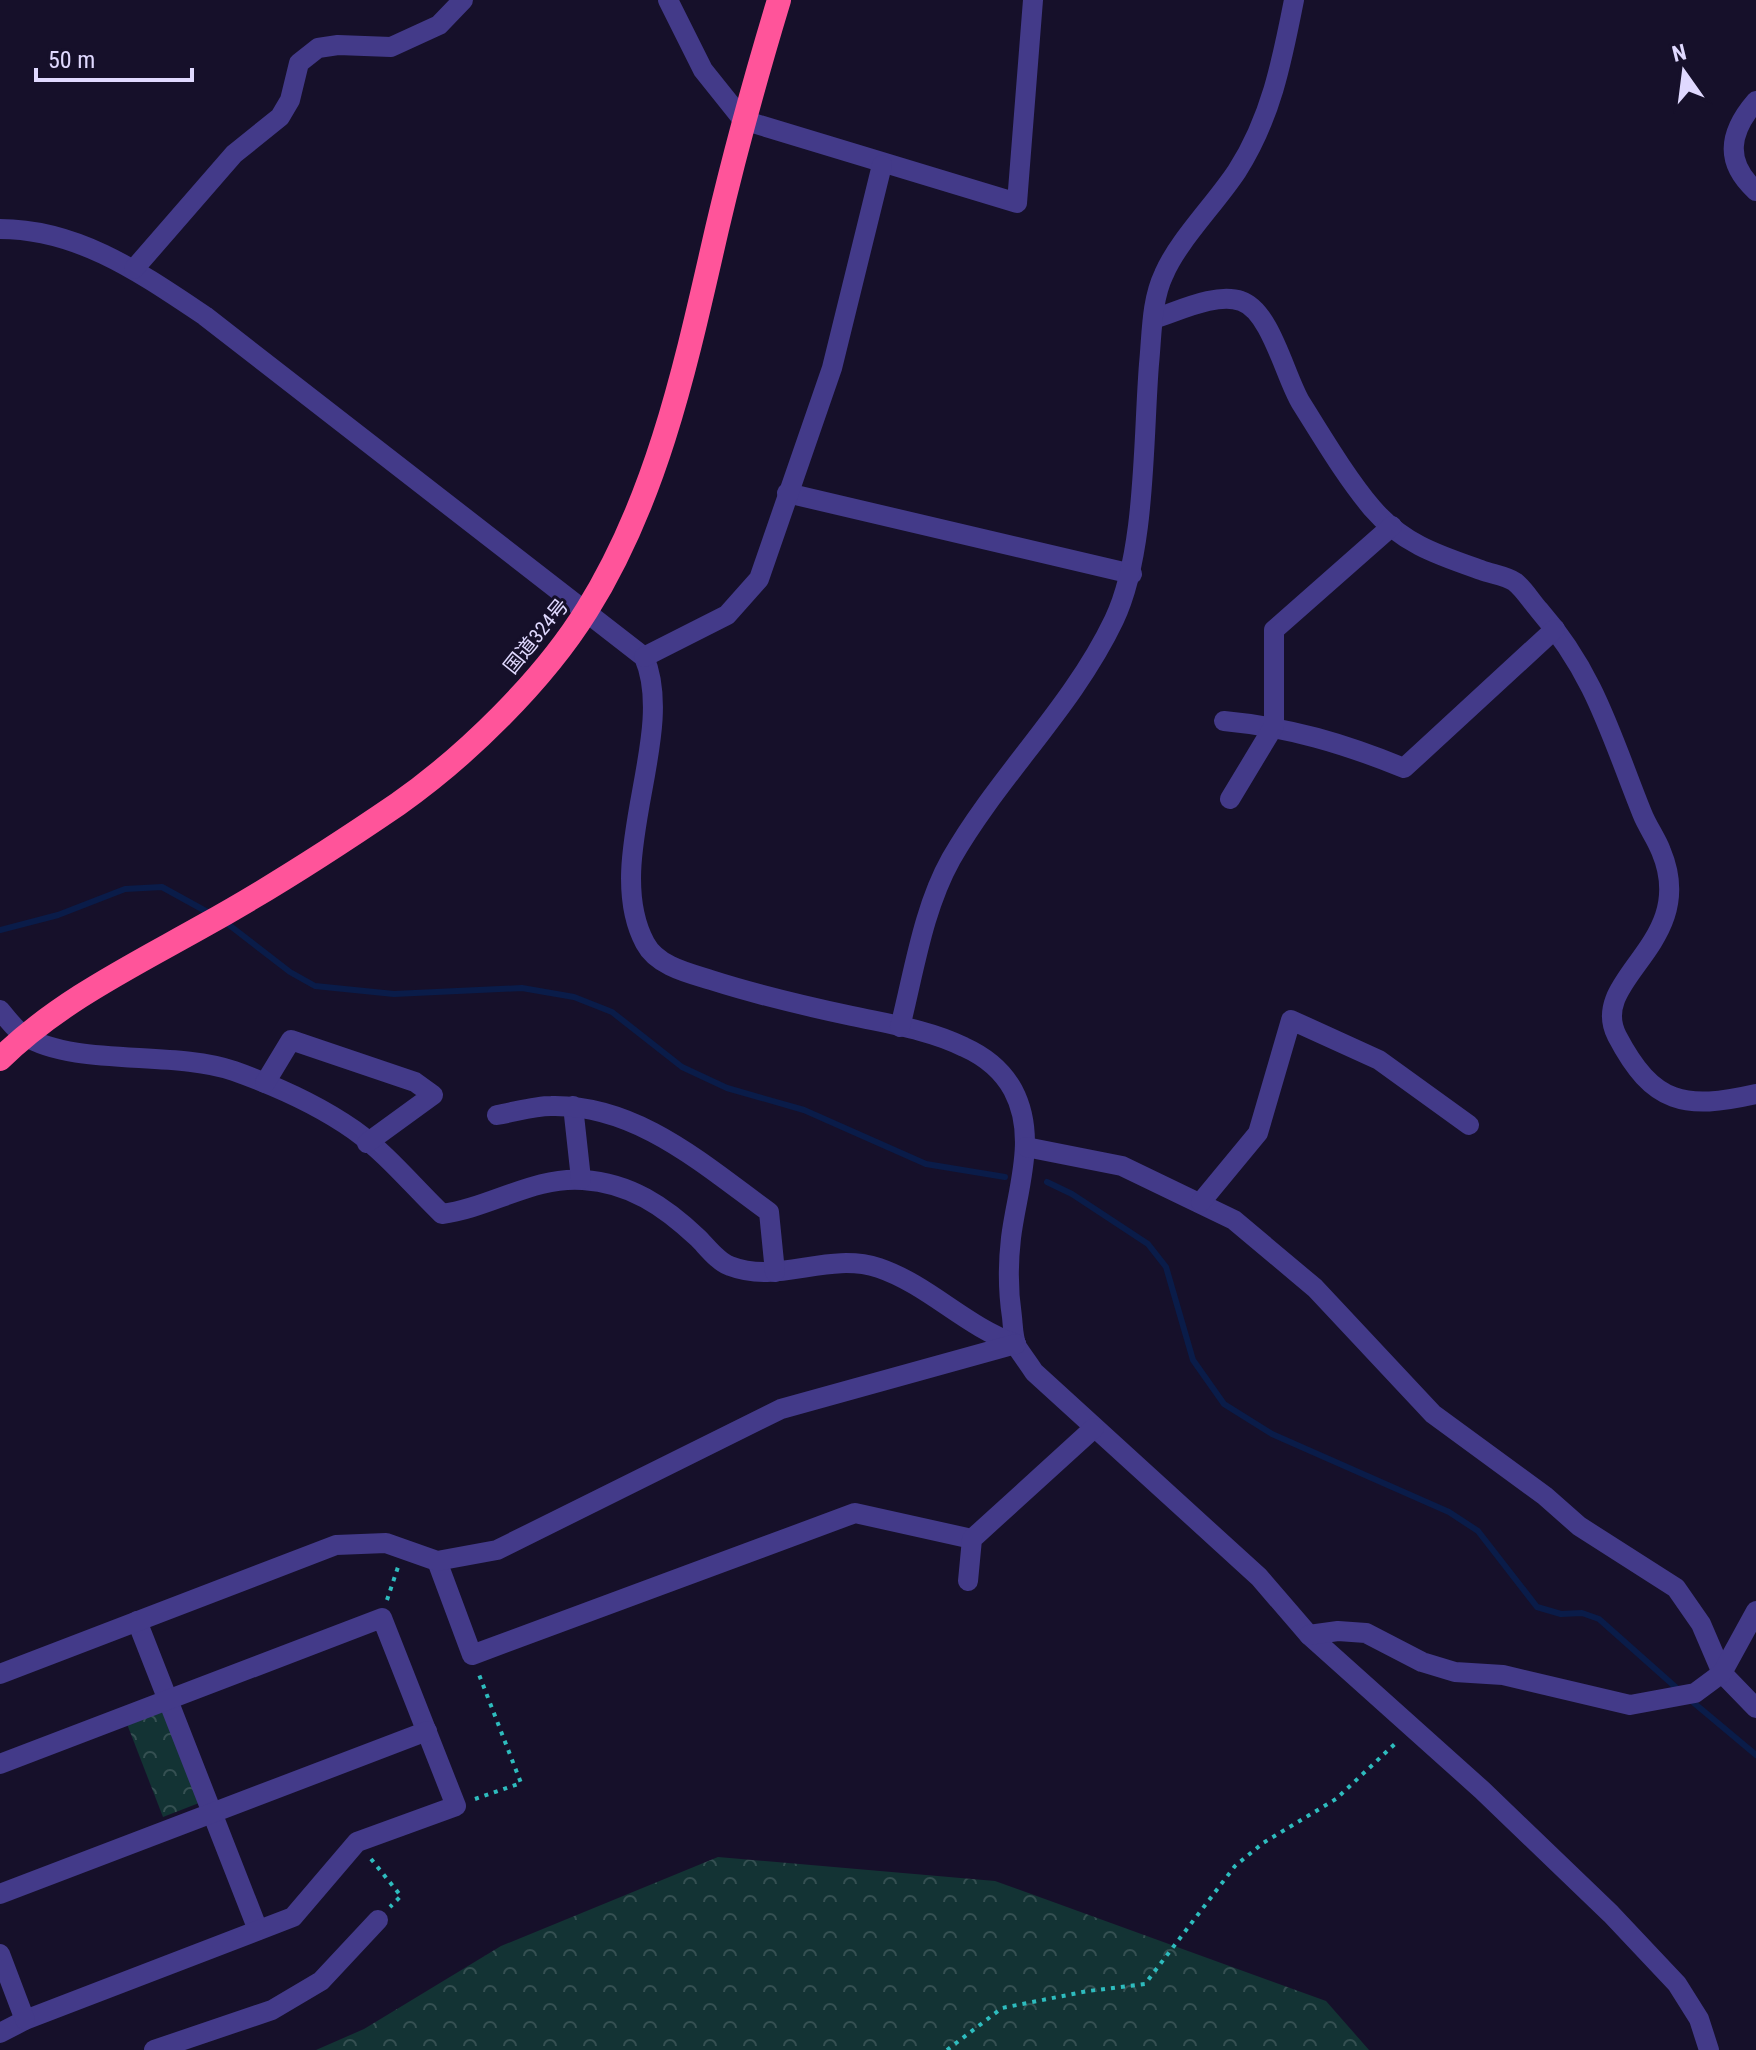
<svg xmlns="http://www.w3.org/2000/svg" width="1756" height="2050" viewBox="0 0 1756 2050" font-family="'Roboto Condensed','Noto Sans JP',sans-serif">
<style>
.forest{fill:url(#forest-crowns)}
.lines{fill:none;stroke-linecap:round;stroke-linejoin:round}
.stream{stroke:#0a1c49;stroke-width:6}
.path{stroke:#2ebcbe;stroke-width:4;stroke-dasharray:4 6;stroke-linecap:butt}
.minor{stroke:#433a89;stroke-width:20}
.highway{stroke:#ff549a;stroke-width:24}
.labels{text-anchor:middle;dominant-baseline:central;stroke-width:6;stroke-linejoin:round;paint-order:stroke}
.street-label{font-size:20px;fill:#e0d9ff;stroke:#16102a}
</style>
<defs>
<pattern id="forest-crowns" width="20" height="18" patternUnits="userSpaceOnUse" patternTransform="scale(2)"><rect width="20" height="18" fill="#133334"/><path d="M2 6a3 3 0 1 1 6 0M12 15a3 3 0 1 1 6 0" fill="none" stroke="#355052"/></pattern>
</defs>
<rect width="100%" height="100%" fill="#16102a"/>
<g class="forest">
<polygon points="162,1710 199,1803 163,1817 127,1724"/>
<polygon points="718,1857 995,1881 1326,2001 1369,2050 316,2050 364,2029 501,1946"/>
</g>
<g class="lines">
<g class="stream">
<polyline points="224,921 290,972 315,986 394,994 522,988 574,997 612,1012 682,1067 727,1088 804,1110 926,1164 1005,1177"/>
<polyline points="0,930 58,915 125,889 162,887 211,914"/>
<polyline points="1047,1182 1072,1194 1148,1244 1166,1267 1193,1360 1224,1404 1272,1434 1449,1512 1478,1531 1537,1607 1561,1614 1582,1613 1599,1619 1680,1691"/>
<polyline points="1688,1698 1756,1755"/>
</g>
<g class="path">
<polyline points="387,1600 398,1567"/>
<polyline points="475,1799 521,1783 478,1672"/>
<polyline points="371,1859 401,1896 390,1907"/>
<polyline points="947,2050 1002,2008 1088,1991 1145,1984 1235,1866 1263,1843 1336,1799 1398,1741"/>
</g>
<g class="minor">
<polyline points="668,0 703,70 743,120 1017,203 1033,0"/>
<path d="M1756,101c-26,30 -33,60 0,90"/>
<path d="M0,229c79,0 142,45 205,87l439,341c34,78 -43,204 1,286 12,23 43,30 66,37 47,15 94,26 141,36 37,8 78,14 112,31 20,9 38,23 49,43 25,47 4,99 -2,148 -3,26 -3,53 1,79 1,9 1,21 5,30 5,8 12,17 17,25l225,205 50,58 173,155 129,124 66,70 22,35 10,31"/>
<polyline points="134,269 234,154 280,117 290,100 299,63 318,48 338,45 391,47 439,25 463,0"/>
<path d="M1153,319c24,-7 63,-27 88,-18 30,10 44,76 60,102 22,35 45,74 71,105 31,36 66,47 109,62 10,4 25,6 34,12 9,7 16,19 24,28 56,64 72,126 103,203 5,13 14,25 19,38 39,93 -74,127 -44,185 36,69 68,74 139,58"/>
<polyline points="787,493 1132,574"/>
<polyline points="644,657 727,615 759,579 832,368 882,165"/>
<path d="M1224,721c65,6 121,23 180,47l151,-139"/>
<polyline points="1230,799 1274,726 1274,630 1392,526"/>
<path d="M0,1010c7,8 16,21 25,26 50,31 149,14 209,35 42,15 83,33 120,59 32,23 60,57 88,84 47,-6 93,-38 141,-34 47,3 81,26 115,58 9,9 20,24 32,28 49,19 97,-15 149,2 50,17 87,59 137,76"/>
<path d="M900,1027c14,-55 23,-118 51,-168 48,-84 121,-151 163,-239 32,-67 29,-181 35,-256 3,-29 2,-63 15,-90 14,-33 52,-71 73,-103 34,-53 45,-110 57,-171"/>
<polyline points="265,1083 291,1040 415,1082 433,1095 367,1143"/>
<polyline points="573,1106 581,1179"/>
<path d="M497,1115c18,-3 37,-9 54,-9 86,-2 153,59 218,106l6,60"/>
<polyline points="1026,1147 1122,1166 1234,1220 1315,1288 1433,1414 1545,1496 1579,1526 1676,1588 1701,1624 1722,1673 1756,1708"/>
<polyline points="1201,1202 1258,1133 1291,1020 1379,1060 1469,1125"/>
<polyline points="437,1561 472,1655 855,1513 972,1539"/>
<polyline points="968,1581 972,1539 1094,1428"/>
<polyline points="137,1621 258,1930"/>
<polyline points="1309,1635 1338,1631 1366,1633 1422,1662 1455,1672 1503,1675 1630,1705 1695,1693 1722,1673 1756,1611"/>
<polyline points="0,1674 336,1545 386,1543 437,1561 497,1550 781,1409 1016,1344"/>
<polyline points="0,1764 382,1618 456,1806 357,1842 293,1917 25,2020 0,2033"/>
<polyline points="0,1894 427,1731"/>
<polyline points="0,1954 25,2020"/>
<polyline points="154,2050 272,2010 321,1981 378,1920"/>
</g>
<path class="highway" d="M0,1059c58,-57 132,-93 203,-133 67,-37 132,-79 195,-122 68,-48 145,-123 189,-194 72,-115 100,-251 130,-381 18,-77 39,-153 62,-229"/>
</g>
<g class="labels">
<g class="street-label">
<text transform="translate(536 636) rotate(-51)">国道324号</text>
</g>
</g>
<g transform="translate(1684 72) rotate(346)" stroke="#16102a" stroke-width="6" paint-order="stroke">
<path d="M0-6L14 30L0 20L-14 30Z" fill="#e0d9ff"/>
<text y="-12" font-size="22" font-weight="bold" text-anchor="middle" fill="#e0d9ff">N</text>
</g>
<path d="M36 68v12h156v-12" fill="none" stroke="#e0d9ff" stroke-width="4"/>
<text x="48" y="68" font-size="24" fill="#e0d9ff" stroke="#16102a" stroke-width="6" paint-order="stroke">50 m</text>
</svg>
